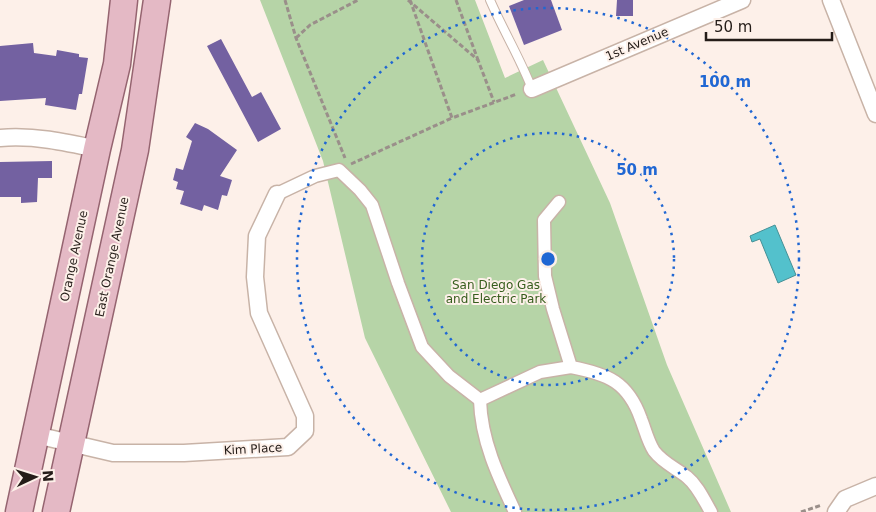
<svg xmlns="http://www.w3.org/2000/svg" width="876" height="512" viewBox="0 0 876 512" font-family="'DejaVu Sans',sans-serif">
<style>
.green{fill:#b6d4a7}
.water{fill:#53c1cc;stroke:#459096}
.building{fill:#7361a1}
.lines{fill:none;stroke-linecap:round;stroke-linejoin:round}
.service-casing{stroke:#c8b3a7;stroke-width:10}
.pedestrian-casing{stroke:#c8b3a7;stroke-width:15}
.minor-casing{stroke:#c8b3a7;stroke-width:19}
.primary-casing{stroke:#956470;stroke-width:29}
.path{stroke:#9a8f8a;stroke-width:3;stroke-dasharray:5 2.5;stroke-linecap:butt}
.service{stroke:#fff;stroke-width:8}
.pedestrian{stroke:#fff;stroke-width:12}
.minor{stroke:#fff;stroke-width:16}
.primary{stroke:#e4b9c5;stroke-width:26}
.ring{fill:none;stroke:#2067d3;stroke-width:2.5;stroke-dasharray:2.5 5}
.labels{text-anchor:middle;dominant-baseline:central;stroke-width:4;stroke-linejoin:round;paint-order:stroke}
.street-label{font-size:12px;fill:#241c18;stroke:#fdf0e9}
.park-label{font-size:12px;fill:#365d1c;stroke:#fdf0e9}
.centre{fill:#2067d3;stroke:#fdf0e9;stroke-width:2.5}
.ring-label{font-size:15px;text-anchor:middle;font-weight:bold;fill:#2067d3;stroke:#fdf0e9;stroke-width:4;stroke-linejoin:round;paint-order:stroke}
</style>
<rect width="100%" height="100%" fill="#fdf0e9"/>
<polygon class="green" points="260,0 475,0 505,78 543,60 610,203 667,365 731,512 451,512 365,338 323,161"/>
<polygon class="water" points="775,225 796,275 778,283 760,239 752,242 750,236"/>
<g class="building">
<polygon points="524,0 551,0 562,30 524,45 509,6"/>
<polygon points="617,0 633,0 633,16 616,16"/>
<polygon points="221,39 252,97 261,92 281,129 258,142 207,46"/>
<polygon points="33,43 34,53 56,56 57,50 79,54 79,57 88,58 82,94 79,94 76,110 45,105 46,98 0,101 0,46"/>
<polygon points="195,123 208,129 237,150 220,176 232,180 227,196 222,195 218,210 204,205 202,211 180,204 184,191 176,189 178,182 173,180 176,168 183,170 192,141 186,137"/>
<polygon points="52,161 52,178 38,178 37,202 21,203 21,197 0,197 0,162"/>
</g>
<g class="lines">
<defs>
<path id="service" d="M490,0c13,30 30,58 42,89"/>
<g id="pedestrian">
<polyline points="277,194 315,176 339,170 360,190 372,205 398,283 422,347 449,376 480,400"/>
<path d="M559,202l-15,18 1,56 8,33 18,58c37,7 57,15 70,52 4,10 7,23 13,32 9,12 22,17 33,26 11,9 17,23 24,35"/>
<path d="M515,512c-17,-36 -34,-72 -35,-112l60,-28 31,-5"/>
</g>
<g id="minor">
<polyline points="831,0 876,114"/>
<polyline points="532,89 742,0"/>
<path d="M0,138c33,-3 65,4 97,11"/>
<polyline points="36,435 113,453 184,453 288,447 305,431 305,416 259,313 255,277 257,236 277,194"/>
<polyline points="836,512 845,499 876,486"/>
</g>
<g id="primary">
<polyline points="19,512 97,149 117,64 124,0"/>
<polyline points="56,512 135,150 157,0"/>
</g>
</defs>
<use href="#service" class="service-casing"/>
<use href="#pedestrian" class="pedestrian-casing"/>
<use href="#minor" class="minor-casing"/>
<use href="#primary" class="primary-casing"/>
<g class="path">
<polyline points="285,0 296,38 345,158"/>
<polyline points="408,0 478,60 494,102"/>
<polyline points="410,0 452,118 517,94"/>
<polyline points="456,0 478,60"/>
<polyline points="296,38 310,25 358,0"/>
<polyline points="351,164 452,118"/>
<polyline points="801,512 822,505"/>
</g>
<use href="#service" class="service"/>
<use href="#pedestrian" class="pedestrian"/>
<use href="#minor" class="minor"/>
<use href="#primary" class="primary"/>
</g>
<g class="ring">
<circle cx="548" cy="259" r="126"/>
<circle cx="548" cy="259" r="251"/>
</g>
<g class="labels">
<g class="street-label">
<text transform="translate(637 44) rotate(-23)">1st Avenue</text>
<text transform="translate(74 256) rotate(-78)">Orange Avenue</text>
<text transform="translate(112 257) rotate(-78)">East Orange Avenue</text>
<text transform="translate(253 449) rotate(-3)">Kim Place</text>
</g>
<g class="park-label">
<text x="496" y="285">San Diego Gas<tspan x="496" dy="14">and Electric Park</tspan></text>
</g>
</g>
<circle cx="548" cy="259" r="8" class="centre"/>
<g class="ring-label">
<text x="725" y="87">100 m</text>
<text x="637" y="175">50 m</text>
</g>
<g transform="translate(35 477) rotate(86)" stroke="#fdf0e9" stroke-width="4" paint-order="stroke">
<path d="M0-4L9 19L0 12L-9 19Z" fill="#241c18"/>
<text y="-8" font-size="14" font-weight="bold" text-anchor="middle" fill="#241c18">N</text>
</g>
<path d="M706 32v8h126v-8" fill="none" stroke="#241c18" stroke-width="2.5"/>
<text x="714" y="32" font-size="15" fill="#241c18" stroke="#fdf0e9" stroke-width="4" paint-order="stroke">50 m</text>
</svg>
